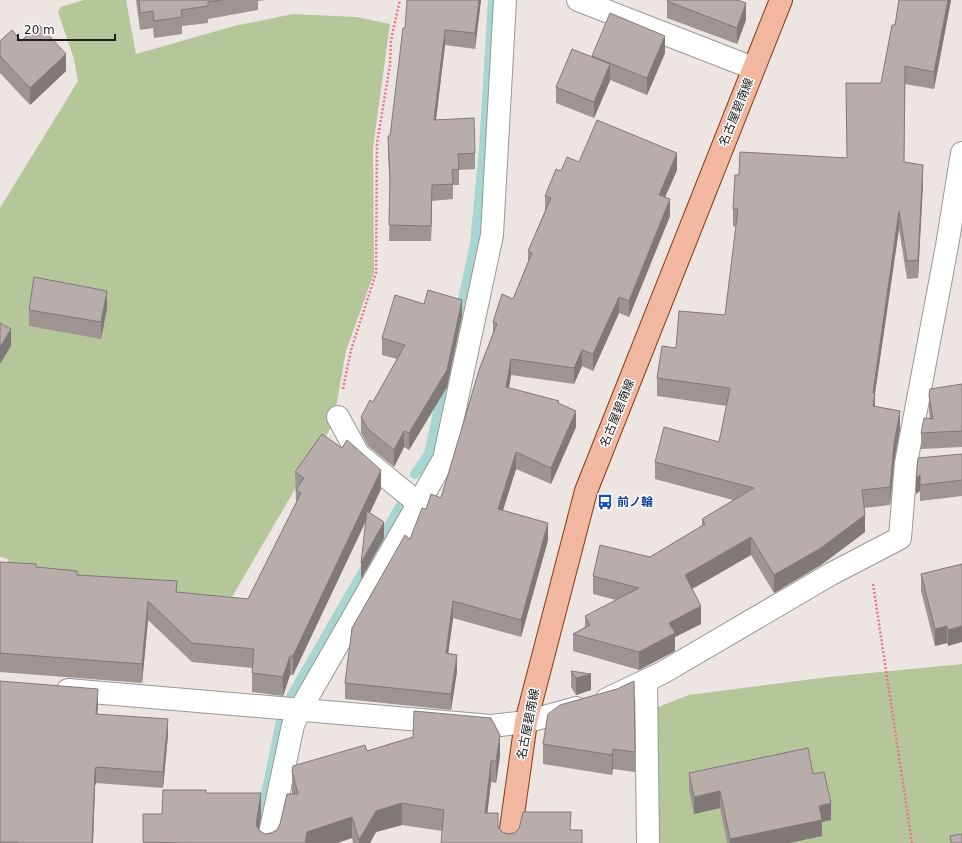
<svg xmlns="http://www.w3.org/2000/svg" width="962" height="843" viewBox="0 0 962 843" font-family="'DejaVu Sans','Noto Sans JP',sans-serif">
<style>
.forest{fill:#b5c79a}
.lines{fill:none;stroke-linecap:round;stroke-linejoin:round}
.stream{stroke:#a6d5d2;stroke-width:10}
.minor-casing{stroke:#989898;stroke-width:24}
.major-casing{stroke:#843a0f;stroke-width:24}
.path{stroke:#eb748b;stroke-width:2.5;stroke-dasharray:2 2;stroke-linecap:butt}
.minor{stroke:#fff;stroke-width:22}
.major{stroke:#f1b7a1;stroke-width:22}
.wall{fill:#9e9593}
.shaded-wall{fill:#817978}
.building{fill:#b8adab;stroke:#817978}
.labels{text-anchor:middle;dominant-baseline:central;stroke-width:3;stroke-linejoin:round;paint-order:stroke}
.street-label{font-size:12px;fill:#1b1b1b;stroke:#fff}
.transit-label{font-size:12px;font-weight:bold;fill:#164399;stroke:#fff;text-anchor:start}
</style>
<rect width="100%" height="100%" fill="#ece5e2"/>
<g class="forest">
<polygon points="84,0 126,0 136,54 234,26 293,14 356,17 390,24 373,148 374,273 346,351 333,424 232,597 7,578 8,559 0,557 0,208 78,81 74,59 58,12 61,7"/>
<polygon points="962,664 962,843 653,843 653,709 689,695 829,677"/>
</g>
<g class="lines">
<g class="stream">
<polyline points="459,318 475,244 484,149 493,0"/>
<polyline points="415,474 429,454 444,384"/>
<polyline points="378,546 401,505"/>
<polyline points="291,697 367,565"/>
<polyline points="256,843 281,721"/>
</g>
<defs>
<g id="minor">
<polyline points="578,0 753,68"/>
<polyline points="338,417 358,454 418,503"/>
<polyline points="646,681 648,843"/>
<polyline points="68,690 491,726 526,722 576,708"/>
<polyline points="607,699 662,673 831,574 900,538 906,463 947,246 962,153"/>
<polyline points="268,843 293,725 300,710 444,459 492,235 505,0"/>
</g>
<polyline id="major" points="509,843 526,722 586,491 781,0"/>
</defs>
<use href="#minor" class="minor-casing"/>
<use href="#major" class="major-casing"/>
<g class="path">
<polyline points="343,389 351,350 376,273 377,143 390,65 391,40 400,0"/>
<polyline points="873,584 912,843"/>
</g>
<use href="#minor" class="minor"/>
<use href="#major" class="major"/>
</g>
<g class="wall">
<polygon points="136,0 266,0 258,1 258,10 208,19 208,23 182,26 182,34 154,38 153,28 140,30"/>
<polygon points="481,0 475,49 445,45 436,120 475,153 475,169 459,170 459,185 453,185 453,199 432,201 431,241 389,241 390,190 388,152 388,136 390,136 405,28"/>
<polygon points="899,0 951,0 934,89 905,84 904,162 923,183 918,278 907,279 899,229 875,393 875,406 900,429 894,462 890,505 864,508 865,532 821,565 774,593 751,555 692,589 701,624 675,637 675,651 639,670 573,651 573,634 585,627 585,616 616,600 593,594 593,576 650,557 702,526 702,519 733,500 655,479 655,462 719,442 727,406 657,396 657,378 676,348 725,315 736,227 733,226 733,209 739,175 847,158 881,83 895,25"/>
<polygon points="667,1 746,20 737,44 667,18"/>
<polygon points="0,41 21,41 66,71 30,105 0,73"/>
<polygon points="665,53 647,95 610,80 594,118 556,103 556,87 592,57 592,56"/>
<polygon points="579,162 677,170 665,197 670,216 629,317 619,313 593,371 582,366 574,384 511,375 509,388 559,404 576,427 551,484 516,469 503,510 548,540 521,637 453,618 448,653 457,671 451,710 345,699 345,683 410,539 426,509 441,498 493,332 493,322 513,299 528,262 528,251 545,211 545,196 561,171"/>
<polygon points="107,308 101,339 29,326 29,310"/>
<polygon points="462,316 447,387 409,450 404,447 394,467 368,446 361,433 361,417 373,402 397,359 382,355 382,338"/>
<polygon points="962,384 962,447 921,449 921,433 930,419 929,411 929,395"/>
<polygon points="962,454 962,496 920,501 920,491 916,494 916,478"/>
<polygon points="295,472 381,489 370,513 384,538 361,579 366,521 293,675 290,675 283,696 252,692 252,668 192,662 148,620 142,683 0,672 0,562 36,567 177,592 248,599 296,503"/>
<polygon points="962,564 948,646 947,643 935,646 921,591 921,574"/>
<polygon points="571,671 591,690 576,695 571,687"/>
<polygon points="0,681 98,705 97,714 168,735 163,788 96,783 95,786 93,843 0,843"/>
<polygon points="548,714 635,752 635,772 613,769 612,775 543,764 543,744"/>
<polygon points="367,751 500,756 496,783 491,782 487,813 502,832 508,834 571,830 582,843 442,831 402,825 376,832 370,843 353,843 352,838 337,843 143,843 162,814 206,793 261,815 259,829 260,831 265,834 271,833 277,830 280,824 292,794 292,771"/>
<polygon points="689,773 813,774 831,820 822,822 822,836 789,843 727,843 720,808 694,814 689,790"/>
</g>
<g class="shaded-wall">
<polygon points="479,0 481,0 475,49 475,33"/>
<polygon points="948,0 951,0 934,89 934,72"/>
<polygon points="746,3 746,20 737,44 737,28"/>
<polygon points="445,30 445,45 434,135 434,120"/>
<polygon points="665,36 665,53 647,95 647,78"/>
<polygon points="66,54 66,71 30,105 30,88"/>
<polygon points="610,64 610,81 594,118 594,102"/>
<polygon points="677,153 677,170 659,211 659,195"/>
<polygon points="923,165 923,183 918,278 918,260"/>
<polygon points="432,185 432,201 431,241 431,226"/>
<polygon points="670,199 670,216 629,317 629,301"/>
<polygon points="899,211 899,229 875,393 875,411 873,424 873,393"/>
<polygon points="107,291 107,308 101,339 101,322"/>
<polygon points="619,297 619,313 593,371 593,354"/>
<polygon points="462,300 462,316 447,387 409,450 409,433"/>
<polygon points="11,329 11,346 0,364 0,347"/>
<polygon points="582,350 582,366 574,384 574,368"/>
<polygon points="511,359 511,375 506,403 506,387"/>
<polygon points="576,411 576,427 551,484 551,468"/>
<polygon points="900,411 900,429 894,462 890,505 890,487 894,444"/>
<polygon points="404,431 404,447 394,467 394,450"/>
<polygon points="516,452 516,469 498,526 498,509"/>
<polygon points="381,470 381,489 293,675 293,656"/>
<polygon points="920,475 920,491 916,494 916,478"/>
<polygon points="865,515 865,532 821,565 774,593 774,575"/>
<polygon points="384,522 384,538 361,579 361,563"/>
<polygon points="548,523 548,540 521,637 521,620"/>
<polygon points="751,537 751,555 685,593 685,575"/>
<polygon points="148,601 148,620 142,683 142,664"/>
<polygon points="453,601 453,618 446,670 446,653"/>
<polygon points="701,606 701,624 675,637 675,651 639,670 639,652 669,623"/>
<polygon points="947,626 947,643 935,646 935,629"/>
<polygon points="962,626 962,642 948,646 948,630"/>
<polygon points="457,655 457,671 451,710 451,694"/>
<polygon points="290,656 290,675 283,696 283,677"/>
<polygon points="591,674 591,690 576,695 576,678"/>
<polygon points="98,689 98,705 96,730 96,714"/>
<polygon points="168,719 168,735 163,788 163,772"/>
<polygon points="500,735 500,756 496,783 496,761"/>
<polygon points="613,749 613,769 612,775 612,755"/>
<polygon points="491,761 491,782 485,834 485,813"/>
<polygon points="96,767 96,783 95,786 93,843 92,843 95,770"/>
<polygon points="720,791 720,808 694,814 694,797"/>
<polygon points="261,793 261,815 257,843 256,825"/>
<polygon points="402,803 402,825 376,832 370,843 359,843 359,840 376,811"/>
<polygon points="831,803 831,820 822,822 822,836 789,843 730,843 730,839 819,806"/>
<polygon points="352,817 352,838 337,843 305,843 307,832"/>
</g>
<g class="building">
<polygon points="139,0 222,0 208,2 208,6 181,10 182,17 154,21 153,11 140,13"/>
<polygon points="407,0 479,0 475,33 445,30 434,120 474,118 475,153 458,154 459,169 452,170 453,184 432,185 431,226 389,225 390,178 388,136 390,136 403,28 405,28"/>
<polygon points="667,0 738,0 746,3 737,28 667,1"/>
<polygon points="899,0 948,0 934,72 905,66 904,162 923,165 918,260 907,261 899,211 873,393 875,393 873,406 900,411 894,444 890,487 862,490 865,515 821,548 774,575 751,537 685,575 701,606 669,623 675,633 639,652 573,634 590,625 585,616 639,588 593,576 600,545 650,557 705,524 702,519 754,488 655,462 664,427 719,442 730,388 657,378 662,346 676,348 679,311 725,315 738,209 733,209 735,175 739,175 740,152 847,158 846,83 881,83 892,25 895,25"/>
<polygon points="610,13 665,36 647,78 592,56"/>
<polygon points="39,25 66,54 30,88 0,56 0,41 12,30 21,41"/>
<polygon points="572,49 610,64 594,102 556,87"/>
<polygon points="597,120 677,153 659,195 670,199 629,301 619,297 593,354 582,350 574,368 511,359 506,387 559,401 558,403 576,411 551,468 516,452 498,509 548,523 521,620 453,601 446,653 457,655 451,694 345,683 352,628 405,535 410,539 422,508 426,509 431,494 441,498 480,367 497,324 493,322 502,294 513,299 532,253 528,251 551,198 545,196 556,169 561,171 567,157 579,162"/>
<polygon points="34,277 107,291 101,322 29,310"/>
<polygon points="428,290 462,300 447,370 409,433 404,431 394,450 368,429 361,417 370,400 373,402 405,345 382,338 395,295 424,304"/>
<polygon points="0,323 11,329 0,347"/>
<polygon points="962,384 962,431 921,433 924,418 933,419 929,395 930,389"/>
<polygon points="322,434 342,448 347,440 381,470 293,656 290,656 283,677 252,673 254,649 192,643 148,601 142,664 0,653 0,562 36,564 36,567 77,571 77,575 177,581 176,592 248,599 301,493 296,490 304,478 295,472"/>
<polygon points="962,454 962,480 920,485 920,475 916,478 918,458"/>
<polygon points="367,511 384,522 361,563"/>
<polygon points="962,564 962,626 948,630 947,626 935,629 921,574"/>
<polygon points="571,671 591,674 576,678"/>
<polygon points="0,681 98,689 96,714 168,719 163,772 96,767 95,770 92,843 18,843 18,842 0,842"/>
<polygon points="634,681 635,752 613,749 612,755 543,744 548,714 560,705 617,689"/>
<polygon points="414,711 491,718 500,735 496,761 491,761 485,813 498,813 498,827 502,832 508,834 514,833 519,829 523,812 571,812 570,830 582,830 582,843 441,843 444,810 402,803 376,811 359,840 352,817 307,832 305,843 186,843 143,842 143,814 162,814 163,790 206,790 206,793 261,793 256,825 260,831 265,834 271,833 277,830 280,824 287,794 298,794 292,771 293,766 365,745 367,751 413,737"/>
<polygon points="808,748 813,774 824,772 831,803 819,806 822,820 730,839 720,791 694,797 689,773"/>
<polygon points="962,834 962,843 951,843 950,836"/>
</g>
<defs>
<symbol id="bus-bare" viewBox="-9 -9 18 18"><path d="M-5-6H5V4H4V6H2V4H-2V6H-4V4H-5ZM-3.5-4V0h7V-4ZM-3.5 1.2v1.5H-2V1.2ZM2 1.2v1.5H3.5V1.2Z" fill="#1a4fb4" stroke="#fff" stroke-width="2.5" paint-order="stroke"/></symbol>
</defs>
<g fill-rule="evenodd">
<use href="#bus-bare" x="594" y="491" width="22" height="22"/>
</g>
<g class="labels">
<g class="street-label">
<text transform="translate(736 112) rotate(-68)">名古屋碧南線</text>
<text transform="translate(617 413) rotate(-68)">名古屋碧南線</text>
<text transform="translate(528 724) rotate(-79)">名古屋碧南線</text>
</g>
<g class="transit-label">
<text x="617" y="502">前ノ輪</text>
</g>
</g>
<path d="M18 34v6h97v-6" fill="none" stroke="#1b1b1b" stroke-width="2"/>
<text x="24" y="34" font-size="12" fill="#1b1b1b" stroke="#ffffff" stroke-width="3" paint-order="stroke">20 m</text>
</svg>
